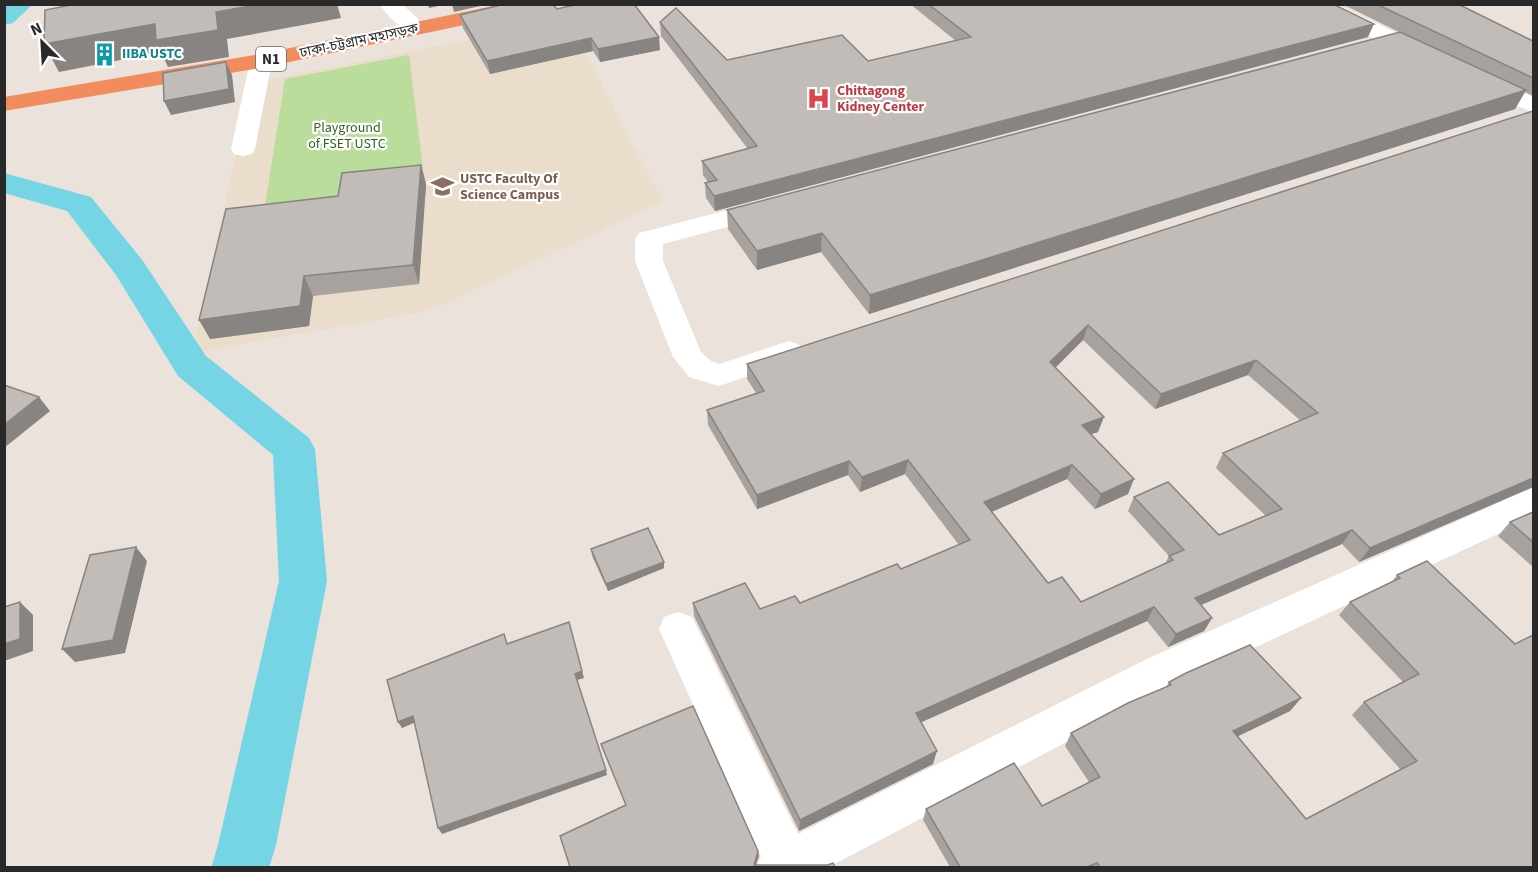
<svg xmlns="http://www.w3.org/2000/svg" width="1538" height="872" viewBox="0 0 1538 872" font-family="'Source Sans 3','Noto Sans Bengali',sans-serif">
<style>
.education{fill:#eaddcc}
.green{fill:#badd9b}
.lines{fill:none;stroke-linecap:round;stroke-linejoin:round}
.canal{fill:#75d5e5;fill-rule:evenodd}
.minor{fill:#fff;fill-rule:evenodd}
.highway{fill:#f28c5e;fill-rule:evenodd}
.wall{fill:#a7a29e;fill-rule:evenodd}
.shaded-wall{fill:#888481}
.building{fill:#c2bcb8;stroke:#888481;stroke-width:1.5;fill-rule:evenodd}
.labels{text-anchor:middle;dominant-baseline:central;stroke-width:4.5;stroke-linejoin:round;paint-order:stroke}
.far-street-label{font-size:14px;fill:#292929;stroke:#fff}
.far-culture-label{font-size:14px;font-weight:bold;fill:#0d838f;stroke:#fff;text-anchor:start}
.far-health-label{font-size:14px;font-weight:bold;fill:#be3a42;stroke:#fff;text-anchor:start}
.far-park-label{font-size:14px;fill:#345f1f;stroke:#fff}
.far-education-label{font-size:14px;font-weight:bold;fill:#785e54;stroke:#fff;text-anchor:start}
.shield{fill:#fff;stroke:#696969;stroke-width:1.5}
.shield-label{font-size:15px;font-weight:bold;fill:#292929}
</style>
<rect width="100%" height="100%" fill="#eae2db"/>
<polygon class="education" points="568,20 663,202 428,311 192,353 232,172 256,82"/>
<polygon class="green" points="409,55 426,194 263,218 285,79"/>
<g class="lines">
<g class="canal">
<polygon points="4,4 33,4 13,23 4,25"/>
<polygon points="4,173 91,197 143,261 206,356 309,438 315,449 327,581 276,845 269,868 211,868 218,845 279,581 273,455 178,376 116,275 67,211 4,193"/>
</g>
<g class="minor">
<path d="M379,4h23l27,25 -4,4c-17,5 -36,-15 -46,-29z"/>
<polygon points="1309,4 1336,4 1431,49 1434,54 1431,59 1423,61 1415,59 1312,8"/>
<polygon points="261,54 269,56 272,61 255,149 252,154 243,156 234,154 231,149 250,61 253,56"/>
<polygon points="1481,75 1534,97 1534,113 1473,87 1470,82 1473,77"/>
<polygon points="771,199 780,201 784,207 780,213 663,244 663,261 701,352 711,361 719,364 789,341 800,345 804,352 800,359 719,386 689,377 673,357 635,261 635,239 639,233"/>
<polygon points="1534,487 1534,517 1177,684 827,868 756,868 761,856 659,629 664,617 678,612 692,617 798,834 1149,658"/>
</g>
<polygon class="highway" points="503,4 545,4 542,8 535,10 261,68 4,111 4,97 261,54"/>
</g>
<g class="wall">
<polygon points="910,4 1333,4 1368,37 715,211 706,198 705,183 708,182 703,175 702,161 748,149 661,36 660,22 727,60 868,61 956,41"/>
<polygon points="1342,4 1458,4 1533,41 1533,96 1525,92 1515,109 869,314 821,252 757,270 728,229 727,210 1399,32"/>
<polygon points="557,9 660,50 600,62 593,51 490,74 463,28 460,15"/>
<path d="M1533,111v376l-174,75 -17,-18 -141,61 11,13 -8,13 -36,16 -21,-26 -226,101 12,42 -134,67 -105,-215 -1,-13 67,6 40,-6 101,-34 58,-24 -54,-71 -45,18 -12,-17 -91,34 -49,-84 -1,-15 49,-17 -9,-14v-15zM1083,340l72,69 93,-34 53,46 -78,32 -7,15 50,48 -47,19 -85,-38 -6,14 41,45 -4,8 -84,38 -33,-19 -57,-71 76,-33 28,30 33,-15 -37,-60 7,-2 -43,-64z"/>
<polygon points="421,165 426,184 419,284 313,296 309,326 210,339 338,196"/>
<polygon points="1533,512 1533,567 1498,536 1510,522"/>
<polygon points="591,549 664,568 608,591 592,556"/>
<polygon points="1397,575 1515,644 1533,867 950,867 923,820 926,809 1042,806 1089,782 1065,746 1071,733 1166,687 1169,682 1301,698 1290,711 1238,736 1306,819 1400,769 1352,715 1364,702 1403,682 1339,615 1350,602 1391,583"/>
<polygon points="601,744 759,856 756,865 570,867 626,806"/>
</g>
<g class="shaded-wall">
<polygon points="260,4 337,4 341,18 227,39 229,57 168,67 161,52 59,72 44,44"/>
<polygon points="428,4 448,4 429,8"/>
<polygon points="452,4 489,4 454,12"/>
<polygon points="1374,24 1368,37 715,211 714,196"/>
<polygon points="659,37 660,50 600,62 598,49"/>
<polygon points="591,38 593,51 490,74 487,61"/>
<polygon points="226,62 232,75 235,102 171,115 164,101"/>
<polygon points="1526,90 1515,109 869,314 870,295"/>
<polygon points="421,165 426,184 419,284 413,265"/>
<polygon points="822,233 821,252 757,270 757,251"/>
<polygon points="304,276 313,296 309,326 210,339 199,320"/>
<polygon points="1088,325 1083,340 1046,377 1050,362"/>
<polygon points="1256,360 1248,375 1155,409 1161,394"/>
<polygon points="39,397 50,411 4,448 4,425"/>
<polygon points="1104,417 1098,432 1077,439 1082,425"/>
<polygon points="908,460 905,474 860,492 862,477"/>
<polygon points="849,461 848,475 757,509 757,495"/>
<polygon points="1072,465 1067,479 980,517 984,502"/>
<polygon points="1533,478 1533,487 1359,562 1370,548"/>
<polygon points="1134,479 1128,494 1095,509 1101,494"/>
<polygon points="1352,530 1342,544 1187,611 1195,598"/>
<polygon points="136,547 147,561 125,653 75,662 62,649"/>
<polygon points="664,562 664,568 608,591 606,584"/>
<polygon points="20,602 33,615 33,651 4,661 4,644"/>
<polygon points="1154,607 1147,621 913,726 916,713"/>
<polygon points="1212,618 1204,631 1168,647 1176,634"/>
<polygon points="582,671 584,678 577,680 575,674"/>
<polygon points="1301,698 1290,711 1224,743 1233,731"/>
<polygon points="413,716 416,722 402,728 398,722"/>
<polygon points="937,751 933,764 799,831 800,820"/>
<polygon points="606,770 607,775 442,834 438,828"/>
<polygon points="758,851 759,856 755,867 754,865"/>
</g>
<g class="building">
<polygon points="76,4 260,4 216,12 218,30 156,40 155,24 44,44 45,10"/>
<polygon points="505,4 552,4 557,9 579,4 634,4 659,37 598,49 591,38 487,61 460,15"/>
<polygon points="928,4 1333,4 1374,24 714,196 705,183 717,180 702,161 757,146 660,22 676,8 727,60 842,35 868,61 971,37"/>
<polygon points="1376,4 1458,4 1533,41 1533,78"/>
<polygon points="1400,32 1526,90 870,295 822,233 757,251 727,210"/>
<polygon points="226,62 229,89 164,101 163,73"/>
<path d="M1533,111v367l-163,70 -18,-18 -157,68 17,20 -36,16 -22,-27 -238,106 21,38 -137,69 -107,-217 52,-20 15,26 35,-13 5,7 97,-39 4,5 69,-29 -62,-80 -46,17 -13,-16 -92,34 -50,-85 57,-19 -17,-27zM1088,325l73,69 95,-34 62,53 -95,40 59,56 -63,26 -51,-53 -34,15 50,53 -15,6 4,4 -92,42 -19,-25 -14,6 -64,-81 88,-37 29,29 33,-15 -52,-54 22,-8 -54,-55z"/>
<polygon points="421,165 413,265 304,276 300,306 199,320 226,209 338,196 342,173"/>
<polygon points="4,385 39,397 4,425"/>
<polygon points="1533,512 1533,542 1510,522"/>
<polygon points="648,528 664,562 606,584 591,549"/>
<polygon points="136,547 113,640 62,649 90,555"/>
<polygon points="1427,561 1515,644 1533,635 1533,867 1100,867 1097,863 1087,867 960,867 926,809 1014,763 1042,806 1100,777 1071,733 1128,703 1171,685 1169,682 1186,673 1250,645 1301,698 1233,731 1306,819 1417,761 1364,702 1419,674 1350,602 1400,578 1397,575"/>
<polygon points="20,602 20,639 4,644 4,607"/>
<polygon points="569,622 582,671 575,674 606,770 438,828 413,716 398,722 387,680 504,634 507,644"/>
<polygon points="693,706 758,851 754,865 828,865 833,863 835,867 570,867 560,836 626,805 601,744"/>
</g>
<defs>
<symbol id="building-bare" viewBox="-9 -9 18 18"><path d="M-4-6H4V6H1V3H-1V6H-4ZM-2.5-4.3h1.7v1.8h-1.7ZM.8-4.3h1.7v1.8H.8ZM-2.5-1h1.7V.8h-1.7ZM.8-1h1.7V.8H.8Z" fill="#0f9aa8" stroke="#fff" stroke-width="2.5" paint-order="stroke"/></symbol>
<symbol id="hospital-bare" viewBox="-9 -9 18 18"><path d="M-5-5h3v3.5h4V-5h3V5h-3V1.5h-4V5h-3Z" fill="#e0444e" stroke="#fff" stroke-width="2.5" paint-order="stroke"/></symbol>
<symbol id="university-bare" viewBox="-9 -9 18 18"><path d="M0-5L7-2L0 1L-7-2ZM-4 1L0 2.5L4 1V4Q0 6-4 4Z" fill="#8d6e63" stroke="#fff" stroke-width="2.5" paint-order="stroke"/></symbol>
</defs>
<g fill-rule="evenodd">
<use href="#building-bare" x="88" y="38" width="33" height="33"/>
<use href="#hospital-bare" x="802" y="82" width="33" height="33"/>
<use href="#university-bare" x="426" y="170" width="33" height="33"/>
</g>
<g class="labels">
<g class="far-street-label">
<text transform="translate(359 41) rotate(-12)">ঢাকা-চট্টগ্রাম মহাসড়ক</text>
</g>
<g class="far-culture-label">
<text x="122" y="54">IIBA USTC</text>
</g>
<g class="far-health-label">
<text x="837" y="91">Chittagong<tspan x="837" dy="16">Kidney Center</tspan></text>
</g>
<g class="far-park-label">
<text x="347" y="128">Playground<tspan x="347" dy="16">of FSET USTC</tspan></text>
</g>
<g class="far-education-label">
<text x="460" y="179">USTC Faculty Of<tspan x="460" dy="16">Science Campus</tspan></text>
</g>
<rect class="shield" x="256" y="47" width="30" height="24" rx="4.5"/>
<g class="shield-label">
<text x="271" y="59">N1</text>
</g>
</g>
<rect width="1538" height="872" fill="none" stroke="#292929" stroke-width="12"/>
<g transform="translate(42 42) rotate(336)" stroke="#ffffff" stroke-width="4.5" paint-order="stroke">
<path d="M0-4.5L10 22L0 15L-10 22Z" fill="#292929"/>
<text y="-9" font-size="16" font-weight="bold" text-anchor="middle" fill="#292929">N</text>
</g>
</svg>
